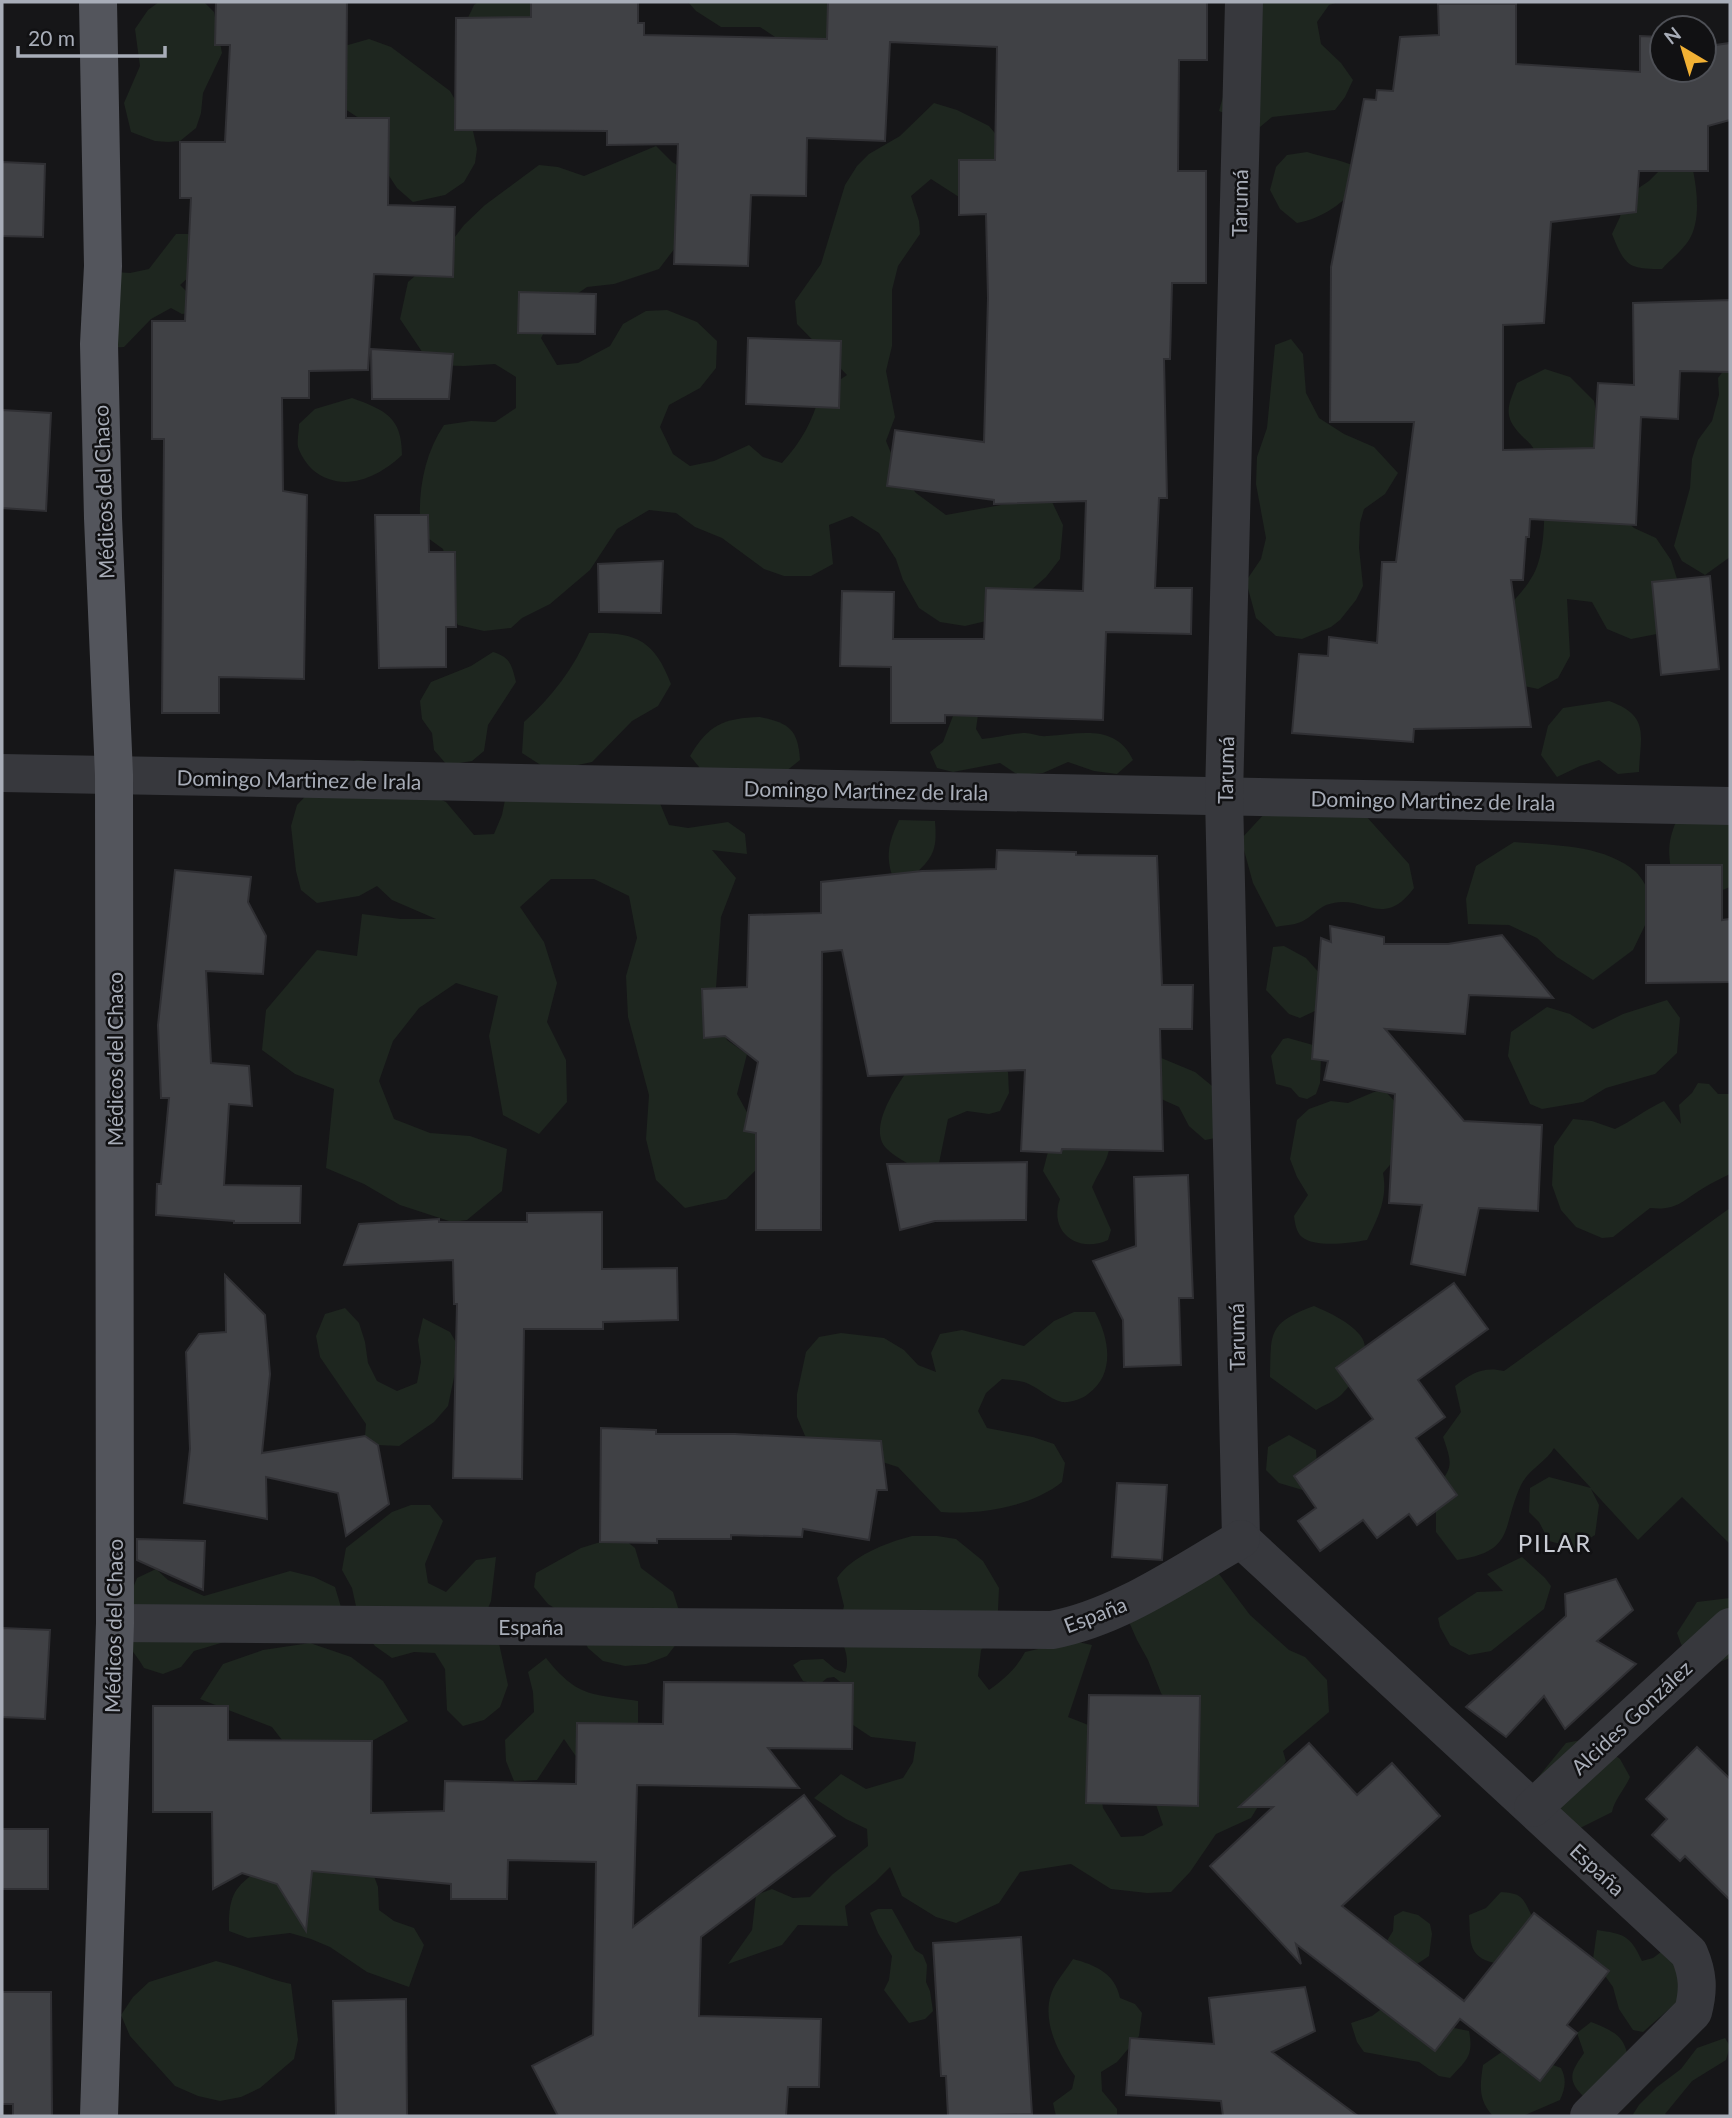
<svg xmlns="http://www.w3.org/2000/svg" width="1732" height="2118" viewBox="0 0 1732 2118" font-family="Lato,sans-serif">
<style>
.green{fill:#1e261f}
.building{fill:#404145;stroke:#303034;stroke-width:2}
.lines{fill:none;stroke-linecap:round;stroke-linejoin:round}
.minor{stroke:#37383d;stroke-width:38}
.major{stroke:#53555c;stroke-width:38}
.labels{text-anchor:middle;dominant-baseline:central;stroke-width:5;stroke-linejoin:round;paint-order:stroke}
.street-label{font-size:21px;fill:#a8adb8;stroke:#111113}
.quarter-label{font-size:24px;letter-spacing:2px;fill:#c9ccd4;stroke:#111113}
</style>
<rect width="100%" height="100%" fill="#161618"/>
<g class="green">
<polygon points="159,2 204,2 214,12 222,53 203,93 201,113 196,128 180,141 168,142 155,141 131,132 124,103 140,66 135,29 148,10"/>
<polygon points="478,2 575,2 534,27 465,24 474,5"/>
<polygon points="688,2 864,2 867,12 840,53 781,41 760,27 721,27 696,11"/>
<polygon points="1249,2 1339,2 1329,5 1317,22 1321,44 1341,63 1353,80 1345,97 1335,110 1272,117 1260,127 1219,111"/>
<polygon points="369,39 391,47 450,91 473,131 477,149 475,163 464,182 445,195 413,202 397,188 382,165 365,122 342,107 313,55"/>
<path d="M934,103l23,7 32,16 19,23 -49,48 -28,-18 -20,17 8,25 1,13 -22,32 -6,24v56l-6,25 9,46 -9,24 13,31 17,21 30,22 66,-12 32,-18 19,40 -3,34 -14,18 -47,41 -34,8 -25,-4 -21,-14 -16,-28 -7,-21 -17,-26 -27,-17 -23,9 4,39 -22,12h-27l-20,-7 -42,-31 -27,-11 -19,-14 -27,-3 -32,19 -27,41 -40,34 -28,14 -11,10 -27,3 -26,-6 -15,-25 5,-30 -5,-21 -22,-16c-4,-37 2,-77 23,-108l27,-4 24,1 21,-14v-31l-21,-13 -31,2 -33,-1 -31,-46 8,-37 37,-32 19,-25 21,-20 54,-40 19,2 26,9 72,-30 16,16 30,18 5,26 -48,63 -45,15 -27,3 -30,21 -16,30 16,27 21,-2 32,-17 13,-22 23,-13 21,-1 30,12 20,19 -1,27 -16,20 -31,17 -9,22 13,27 17,12 24,-5 35,-16 14,12 19,6c19,-21 31,-42 38,-70l27,-18 -50,-51 -2,-23 26,-37 24,-79 12,-19 12,-12 31,-18z"/>
<path d="M1307,152c15,5 31,7 45,13l9,19c-19,19 -37,34 -64,39l-17,-14 -10,-19 6,-23 11,-12z"/>
<path d="M1693,170c4,21 8,50 -4,70 -7,11 -18,19 -27,29 -34,0 -37,-3 -50,-35l8,-17 4,-19 25,-17 10,-10z"/>
<path d="M176,234h12l8,11 -5,30 -11,10 17,17 -2,10 -13,2 -11,-6 -20,11 -27,28c-25,2 -30,-10 -43,-29l7,-28 28,-18 14,1 19,-4z"/>
<polygon points="1291,339 1303,354 1306,393 1319,418 1344,434 1374,447 1398,473 1385,494 1364,509 1360,523 1359,548 1363,586 1356,600 1340,620 1331,627 1302,639 1276,636 1256,618 1246,581 1261,559 1266,538 1256,484 1257,457 1267,428 1275,345"/>
<polygon points="1730,362 1730,557 1705,575 1682,561 1674,546 1690,488 1692,459 1698,440 1712,421 1719,395 1718,378"/>
<path d="M1545,369l25,8 24,24 22,110 18,17 22,10 15,22 6,19v25l-10,28 -36,7 -24,-10 -15,-27 -25,-3 3,57 -12,22 -20,11 -29,-6 -18,-60c16,-16 36,-33 45,-54 12,-28 10,-89 -1,-117 -2,-7 -8,-11 -13,-16 -20,-20 -14,-30 -5,-53z"/>
<path d="M352,398c33,12 50,19 50,57 -24,23 -60,39 -89,15 -6,-5 -13,-16 -15,-23 -1,-7 1,-16 1,-23l16,-15z"/>
<path d="M589,633c46,-1 65,6 82,51l-13,22 -26,15 -40,41 -42,9 -28,-18 2,-31c28,-25 50,-54 65,-89z"/>
<path d="M493,652c17,5 19,13 23,30l-28,43 -4,26 -12,10 -25,4 -13,-15 -2,-17 -10,-14 -2,-18 11,-19 40,-16z"/>
<path d="M980,700l-4,29 6,10c13,-1 32,-6 43,-6 7,0 14,4 22,3 32,-2 69,-13 86,24l-16,14 -23,-3 -26,-9 -25,11 -25,2 -18,-12 -47,9 -16,-4 -7,-16 13,-10 13,-34z"/>
<path d="M1609,701c42,15 31,35 30,71l-21,2 -19,-14 -19,6 -23,11 -16,-22 7,-29 15,-18z"/>
<path d="M760,717c29,6 38,12 40,43l-15,12 -81,1 -14,-17c18,-31 34,-38 70,-39z"/>
<polygon points="358,760 379,763 429,794 446,802 474,835 494,834 502,815 506,795 654,789 669,825 688,828 728,822 745,834 747,854 712,850 736,878 721,917 715,1002 727,1040 747,1054 737,1094 755,1127 756,1170 726,1199 685,1208 656,1180 646,1139 649,1095 628,1017 626,976 637,938 629,896 594,879 551,879 520,907 544,942 557,983 547,1022 566,1060 567,1102 539,1134 503,1115 489,1036 498,996 456,983 419,1008 393,1041 379,1081 394,1119 430,1133 470,1136 507,1149 502,1191 467,1220 452,1222 400,1205 364,1184 326,1168 334,1089 295,1074 262,1050 266,1010 317,950 357,956 362,914 401,919 436,919 392,900 377,886 359,896 317,903 301,890 296,871 291,826 297,805 325,776 340,764"/>
<path d="M1348,796l61,68 5,24c-33,44 -50,3 -88,17 -9,4 -15,12 -23,16 -7,4 -18,4 -27,6l-23,-44 -12,-44 36,-39z"/>
<path d="M1730,811v76l-27,11 -31,-21c-4,-26 -5,-35 6,-60z"/>
<path d="M899,820l36,1c2,26 0,35 -20,53l-23,1c-7,-21 -2,-36 7,-55z"/>
<path d="M1514,842c41,4 89,2 122,30 6,6 11,16 15,23l-2,22 -16,33 -40,30 -36,-23 -20,-19 -28,-13 -41,-1 -2,-25 10,-33z"/>
<polygon points="1284,946 1306,958 1330,985 1317,1010 1300,1018 1289,1014 1266,990 1273,947"/>
<polygon points="1667,1000 1680,1018 1677,1053 1655,1074 1606,1088 1583,1102 1542,1109 1530,1104 1508,1056 1511,1032 1547,1007 1570,1014 1593,1029 1623,1014"/>
<polygon points="1288,1038 1313,1045 1321,1056 1320,1083 1316,1094 1307,1099 1299,1097 1291,1088 1276,1084 1271,1056 1283,1039"/>
<polygon points="1154,1055 1195,1072 1228,1099 1226,1136 1205,1140 1189,1126 1179,1107 1141,1090"/>
<path d="M917,1056l76,2 15,14 1,21 -9,18 -11,3 -22,-3 -19,8 -9,44 -19,8c-10,-7 -24,-13 -33,-22 -23,-23 17,-72 30,-93z"/>
<path d="M1698,1083l11,1 9,10h12v80c-8,4 -17,8 -25,13 -22,13 -27,24 -55,21l-37,29 -11,1 -26,-11 -15,-17 -9,-25 2,-39 19,-27 19,2 23,8c17,-8 31,-20 49,-28l17,23 -2,-19 13,-12z"/>
<path d="M1384,1090l17,18v44l-18,21c5,25 -5,45 -16,67 -16,3 -52,8 -65,-3 -6,-5 -7,-14 -8,-21l14,-21 -11,-18 -7,-18 7,-39 12,-11 22,-8 17,2 26,-11z"/>
<path d="M1049,1148l60,2c-3,14 -11,23 -17,37l19,43 -3,10c-30,14 -60,-8 -48,-41l-17,-28z"/>
<path d="M1730,1208v336l-48,-47 -44,43 -47,-51 8,16 -4,30 -20,13 -26,-7 -10,-19 -10,-10 1,-24 19,-11 42,11 -37,-40c-8,14 -26,22 -33,37 -20,43 -5,66 -64,75l-21,-28v-23l-4,-16c20,-25 22,-25 11,-56l18,-25 -6,-26c16,-13 29,-20 49,-15z"/>
<path d="M1314,1306c16,7 34,15 46,29 15,17 -7,49 -20,61 -7,6 -16,9 -24,14l-46,-33c1,-45 -2,-54 44,-71z"/>
<polygon points="345,1308 359,1323 365,1342 368,1363 377,1381 397,1391 417,1383 421,1362 418,1340 423,1318 450,1332 460,1349 448,1406 434,1422 399,1446 378,1445 365,1436 366,1424 320,1357 316,1336 325,1314"/>
<path d="M1074,1312h21c14,26 21,62 -7,82 -6,5 -18,9 -26,8 -13,-3 -25,-16 -38,-20 -7,-2 -15,-2 -22,-3l-16,14 -8,18 9,17 46,9 21,7 11,19 -3,19c-31,25 -82,33 -121,30l-43,-45 -92,-29 -9,-21v-23l9,-42 13,-15 22,-4 43,5 20,12 14,15 18,7 -5,-19 9,-19 22,-4 62,16 30,-25z"/>
<polygon points="1289,1435 1316,1450 1317,1467 1306,1491 1279,1483 1266,1470 1268,1447"/>
<polygon points="411,1505 430,1505 443,1521 425,1564 428,1583 446,1592 476,1560 496,1557 491,1601 483,1620 497,1634 508,1685 500,1707 484,1720 463,1726 447,1710 445,1669 435,1653 414,1652 392,1658 375,1646 361,1629 352,1588 342,1570 346,1548 392,1512"/>
<polygon points="620,1536 635,1548 641,1568 673,1592 681,1617 680,1639 667,1656 646,1664 625,1666 603,1661 588,1648 579,1629 566,1615 548,1604 534,1587 536,1573 581,1548"/>
<path d="M912,1536h25l19,3 27,22 16,27 -2,44 -16,18 -3,26 11,14c15,-11 27,-21 36,-38l48,-11 19,4 -24,72 28,11 1,44 6,36 18,29 22,-1 20,-11 -12,-35 35,-63 -25,-34 -13,-33 -11,-20 -15,-34 97,-32 31,41 39,35 16,7 22,23 2,32 -46,39 3,10 -35,57 -35,16 -26,38 -19,20 -24,1 -36,-4 -40,-25 -51,8 -21,31 -43,20 -20,-6 -34,-21 -12,-29 -15,15 -30,24 3,20 -50,-1 -16,20 -54,19 24,-34 4,-35 16,-6 21,9 17,-1 23,-23 35,-28 -1,-17 -21,-10 -32,-21 27,-24 25,15 37,-11 10,-16 3,-20 -45,-5 -24,-16 1,-33 -14,-11 -7,1 -8,7 -16,-4 -10,-16 8,-5 22,-1 12,10 10,4c5,-12 0,-29 -8,-39l7,-28 -7,-28c15,-22 48,-35 75,-42z"/>
<polygon points="1522,1557 1545,1578 1551,1586 1544,1609 1491,1651 1469,1655 1450,1645 1440,1627 1438,1618 1477,1592 1503,1591 1487,1574"/>
<path d="M156,1569l12,11 36,16 86,-25 24,6 21,10 6,20 -147,44 -13,16 -18,7 -19,-6c-5,-9 -15,-21 -19,-29 -8,-20 5,-43 12,-61z"/>
<polygon points="1730,1598 1730,1658 1712,1665 1693,1660 1681,1644 1677,1633 1697,1602"/>
<polygon points="310,1643 351,1657 383,1681 408,1721 372,1741 370,1755 295,1757 272,1727 200,1699 223,1664 263,1650"/>
<path d="M546,1658c31,39 45,36 92,43v23l-30,33 -18,12 -15,-14 -11,-16 -27,41 -23,1 -8,-20 -1,-21 29,-28 -1,-20 -5,-20z"/>
<path d="M1591,1738l29,21 10,18c-5,12 -16,23 -18,35l-56,28 -25,-54 35,-43z"/>
<path d="M272,1860l99,8 7,19 1,23 15,11 20,7 10,17 -15,42 -42,-15 -37,-25 -19,-8 -21,-6 -42,5 -19,-7c-1,-44 10,-46 43,-71z"/>
<path d="M1501,1892c27,1 22,12 35,30l-41,41c-29,-6 -24,-24 -26,-48l17,-7z"/>
<polygon points="878,1909 892,1909 915,1950 923,1955 927,1965 926,1982 930,1991 933,2011 925,2019 909,2023 884,1990 889,1980 892,1956 878,1933 870,1913"/>
<polygon points="1403,1911 1418,1915 1430,1924 1432,1934 1429,1956 1399,1976 1377,1957 1393,1931 1394,1916"/>
<path d="M1597,1930c27,4 33,5 45,31l11,-3 8,-6 18,4 6,39 -42,37 -10,-2 -14,-21 -6,-22 -20,-28z"/>
<path d="M1073,1959c22,6 42,14 47,39l15,6 7,9 -3,23 -22,26 -16,10 1,19 15,18v7h-61l-3,-13 19,-14 3,-13c-19,-25 -38,-64 -18,-94 5,-8 11,-15 16,-23z"/>
<path d="M216,1961c26,6 49,17 75,23l7,56 -4,19 -34,29 -19,9 -21,4 -22,-5 -23,-10 -45,-50 -9,-21 12,-18 16,-15z"/>
<path d="M1388,2004l51,21 30,6c5,26 -3,29 -19,47l-11,-2 -20,-14 -55,-10 -7,-10 -6,-19 21,-7z"/>
<path d="M1591,2022c28,11 36,16 38,46l-45,29c-18,-18 -13,-25 0,-44l-7,-20z"/>
<polygon points="1725,2038 1730,2046 1726,2060 1692,2081 1665,2114 1667,2116 1632,2116 1639,2105 1657,2087 1681,2069 1697,2048"/>
<path d="M1503,2051l24,4 34,13c6,12 4,21 -1,32l-37,16 -31,-1c-14,-16 -12,-30 -9,-50z"/>
</g>
<g class="building">
<polygon points="216,2 347,2 346,118 389,118 388,205 455,207 453,277 374,274 368,370 309,371 309,398 282,398 283,491 307,495 304,679 219,677 219,713 162,713 164,439 152,439 152,321 185,321 191,198 180,198 180,142 225,142 230,45 215,45"/>
<polygon points="531,2 638,2 638,23 644,23 644,35 827,39 828,2 1207,2 1207,60 1179,60 1178,171 1206,171 1206,283 1172,283 1170,359 1164,359 1167,498 1159,498 1155,588 1192,588 1191,634 1106,632 1103,720 945,715 945,723 891,723 891,667 840,666 842,591 894,592 893,639 984,639 986,588 1083,591 1086,501 994,504 994,500 887,486 895,430 984,442 988,298 986,214 959,215 959,160 995,160 997,47 890,42 885,141 807,138 806,196 751,195 748,266 674,264 678,144 607,145 607,131 455,130 456,18 531,17"/>
<polygon points="1438,4 1516,4 1516,64 1640,72 1640,36 1662,37 1662,70 1704,70 1704,37 1708,37 1708,46 1730,43 1730,120 1708,126 1708,171 1639,171 1636,212 1551,222 1544,323 1503,325 1503,450 1594,448 1598,383 1634,385 1633,303 1730,300 1730,372 1680,371 1678,419 1641,417 1636,525 1530,519 1529,537 1526,537 1523,580 1511,580 1531,727 1414,729 1413,742 1292,733 1299,654 1328,656 1329,637 1377,643 1382,562 1396,562 1414,422 1330,422 1331,267 1364,99 1376,100 1377,90 1393,91 1400,37 1439,35"/>
<polygon points="2,162 45,164 43,237 2,236"/>
<polygon points="519,292 596,294 595,334 518,333"/>
<polygon points="748,338 841,341 839,408 746,404"/>
<polygon points="371,349 453,354 449,399 372,399"/>
<polygon points="2,410 51,413 46,511 2,508"/>
<polygon points="375,515 428,515 429,552 455,552 456,627 446,627 446,667 379,668"/>
<polygon points="663,561 661,613 599,612 598,564"/>
<polygon points="1710,576 1719,669 1661,675 1652,582"/>
<polygon points="997,850 1076,852 1076,855 1157,856 1162,985 1193,985 1192,1029 1160,1029 1163,1151 1062,1149 1061,1153 1021,1151 1025,1070 868,1076 842,950 822,952 821,1230 756,1230 756,1133 744,1131 758,1062 725,1036 704,1038 702,989 747,987 749,915 821,913 821,882 922,871 996,869"/>
<polygon points="1646,865 1722,865 1722,920 1730,919 1730,982 1646,983"/>
<polygon points="175,870 251,877 248,902 266,936 263,974 206,971 211,1063 249,1066 252,1106 229,1104 224,1185 301,1186 300,1223 234,1223 234,1221 156,1215 157,1184 161,1184 169,1098 161,1098 158,1025"/>
<polygon points="1330,926 1384,937 1384,944 1448,944 1502,935 1553,998 1469,995 1465,1034 1385,1029 1464,1121 1542,1125 1538,1211 1479,1208 1465,1275 1411,1264 1422,1205 1389,1203 1395,1094 1324,1080 1328,1061 1312,1059 1321,938 1331,942"/>
<polygon points="1027,1162 1026,1220 935,1221 900,1230 887,1164"/>
<polygon points="1188,1175 1193,1298 1179,1298 1181,1365 1124,1367 1123,1320 1093,1261 1136,1246 1134,1177"/>
<polygon points="602,1212 602,1269 677,1268 678,1320 603,1322 603,1329 524,1329 522,1479 453,1478 457,1304 454,1304 453,1260 344,1265 359,1224 439,1219 439,1222 527,1222 527,1213"/>
<polygon points="225,1275 265,1315 270,1374 262,1453 365,1436 378,1445 389,1504 346,1536 338,1493 266,1477 267,1519 184,1503 190,1449 186,1352 199,1334 226,1332"/>
<polygon points="1454,1283 1488,1329 1418,1380 1445,1417 1416,1438 1457,1495 1417,1525 1409,1514 1377,1538 1363,1520 1320,1551 1298,1521 1316,1508 1294,1476 1373,1419 1336,1368"/>
<polygon points="601,1428 656,1430 656,1434 735,1434 881,1441 887,1490 877,1490 869,1540 803,1529 802,1537 731,1535 731,1539 657,1539 657,1543 600,1542"/>
<polygon points="1117,1483 1167,1485 1162,1560 1112,1557"/>
<polygon points="137,1539 205,1541 203,1590 137,1560"/>
<polygon points="1616,1579 1633,1610 1597,1641 1636,1664 1565,1729 1544,1696 1506,1737 1466,1707 1566,1616 1565,1594"/>
<polygon points="2,1628 50,1630 45,1719 2,1717"/>
<polygon points="664,1682 853,1683 852,1749 768,1748 799,1788 637,1785 633,1927 804,1795 835,1836 701,1937 699,2016 821,2019 819,2087 788,2087 786,2116 558,2116 532,2066 593,2035 596,1862 508,1860 507,1899 451,1899 451,1884 312,1871 306,1931 277,1884 242,1873 213,1889 212,1812 153,1812 153,1706 228,1706 228,1740 372,1741 371,1813 444,1811 445,1781 576,1784 577,1723 663,1724"/>
<polygon points="1089,1695 1200,1696 1198,1806 1086,1803"/>
<polygon points="1309,1743 1357,1795 1392,1763 1440,1816 1342,1906 1464,2001 1534,1913 1609,1971 1567,2025 1577,2033 1540,2081 1460,2019 1435,2051 1296,1944 1301,1964 1210,1866 1273,1807 1239,1807"/>
<polygon points="1697,1747 1730,1779 1730,1900 1685,1856 1680,1861 1652,1835 1667,1819 1646,1799"/>
<rect x="2" y="1829" width="46" height="60"/>
<polygon points="1021,1937 1032,2114 948,2116 946,2076 941,2076 933,1943"/>
<polygon points="1305,1987 1315,2031 1272,2052 1358,2116 1223,2116 1221,2101 1126,2095 1130,2038 1214,2044 1209,1998"/>
<polygon points="2,1992 51,1992 52,2116 13,2116 13,2104 2,2104"/>
<polygon points="406,1999 407,2116 336,2116 333,2001"/>
</g>
<g class="lines">
<g class="minor">
<polyline points="2,773 1730,806"/>
<polyline points="1241,1539 1224,796 1244,2"/>
<path d="M1241,1539l448,414c9,21 10,36 4,59l-104,104"/>
<path d="M115,1623l937,7c68,-13 129,-57 189,-91"/>
<polyline points="1533,1808 1730,1627"/>
</g>
<polyline class="major" points="98,2 103,266 99,344 103,518 114,775 115,1623 99,2116"/>
</g>
<g class="labels">
<g class="street-label">
<text transform="translate(1239 203) rotate(-89)">Tarumá</text>
<text transform="translate(103 492) rotate(-92)">Médicos del Chaco</text>
<text transform="translate(1225 770) rotate(-89)">Tarumá</text>
<text transform="translate(299 779) rotate(1)">Domingo Martinez de Irala</text>
<text transform="translate(866 790) rotate(1)">Domingo Martinez de Irala</text>
<text transform="translate(1433 800) rotate(1)">Domingo Martinez de Irala</text>
<text transform="translate(114 1059) rotate(-90)">Médicos del Chaco</text>
<text transform="translate(1236 1337) rotate(-91)">Tarumá</text>
<text transform="translate(1095 1614) rotate(-21)">España</text>
<text transform="translate(113 1626) rotate(-89)">Médicos del Chaco</text>
<text x="531" y="1626">España</text>
<text transform="translate(1631 1717) rotate(-43)">Alcides González</text>
<text transform="translate(1598 1869) rotate(43)">España</text>
</g>
<g class="quarter-label">
<text x="1555" y="1542">PILAR</text>
</g>
</g>
<rect width="1732" height="2118" fill="none" stroke="#a8adb8" stroke-width="7"/>
<g transform="translate(1683 49) rotate(322)"><circle r="33" fill="#111113" stroke="#4d4f55" stroke-width="2"/>
<path d="M0-5L12 26L0 18L-12 26Z" fill="#f2b134"/>
<text y="-10" font-size="19" font-weight="bold" text-anchor="middle" fill="#a8adb8">N</text>
</g>
<path d="M18 46v10h147v-10" fill="none" stroke="#a8adb8" stroke-width="3.5"/>
<text x="28" y="46" font-size="21" fill="#a8adb8" stroke="#111113" stroke-width="5" paint-order="stroke">20 m</text>
</svg>
